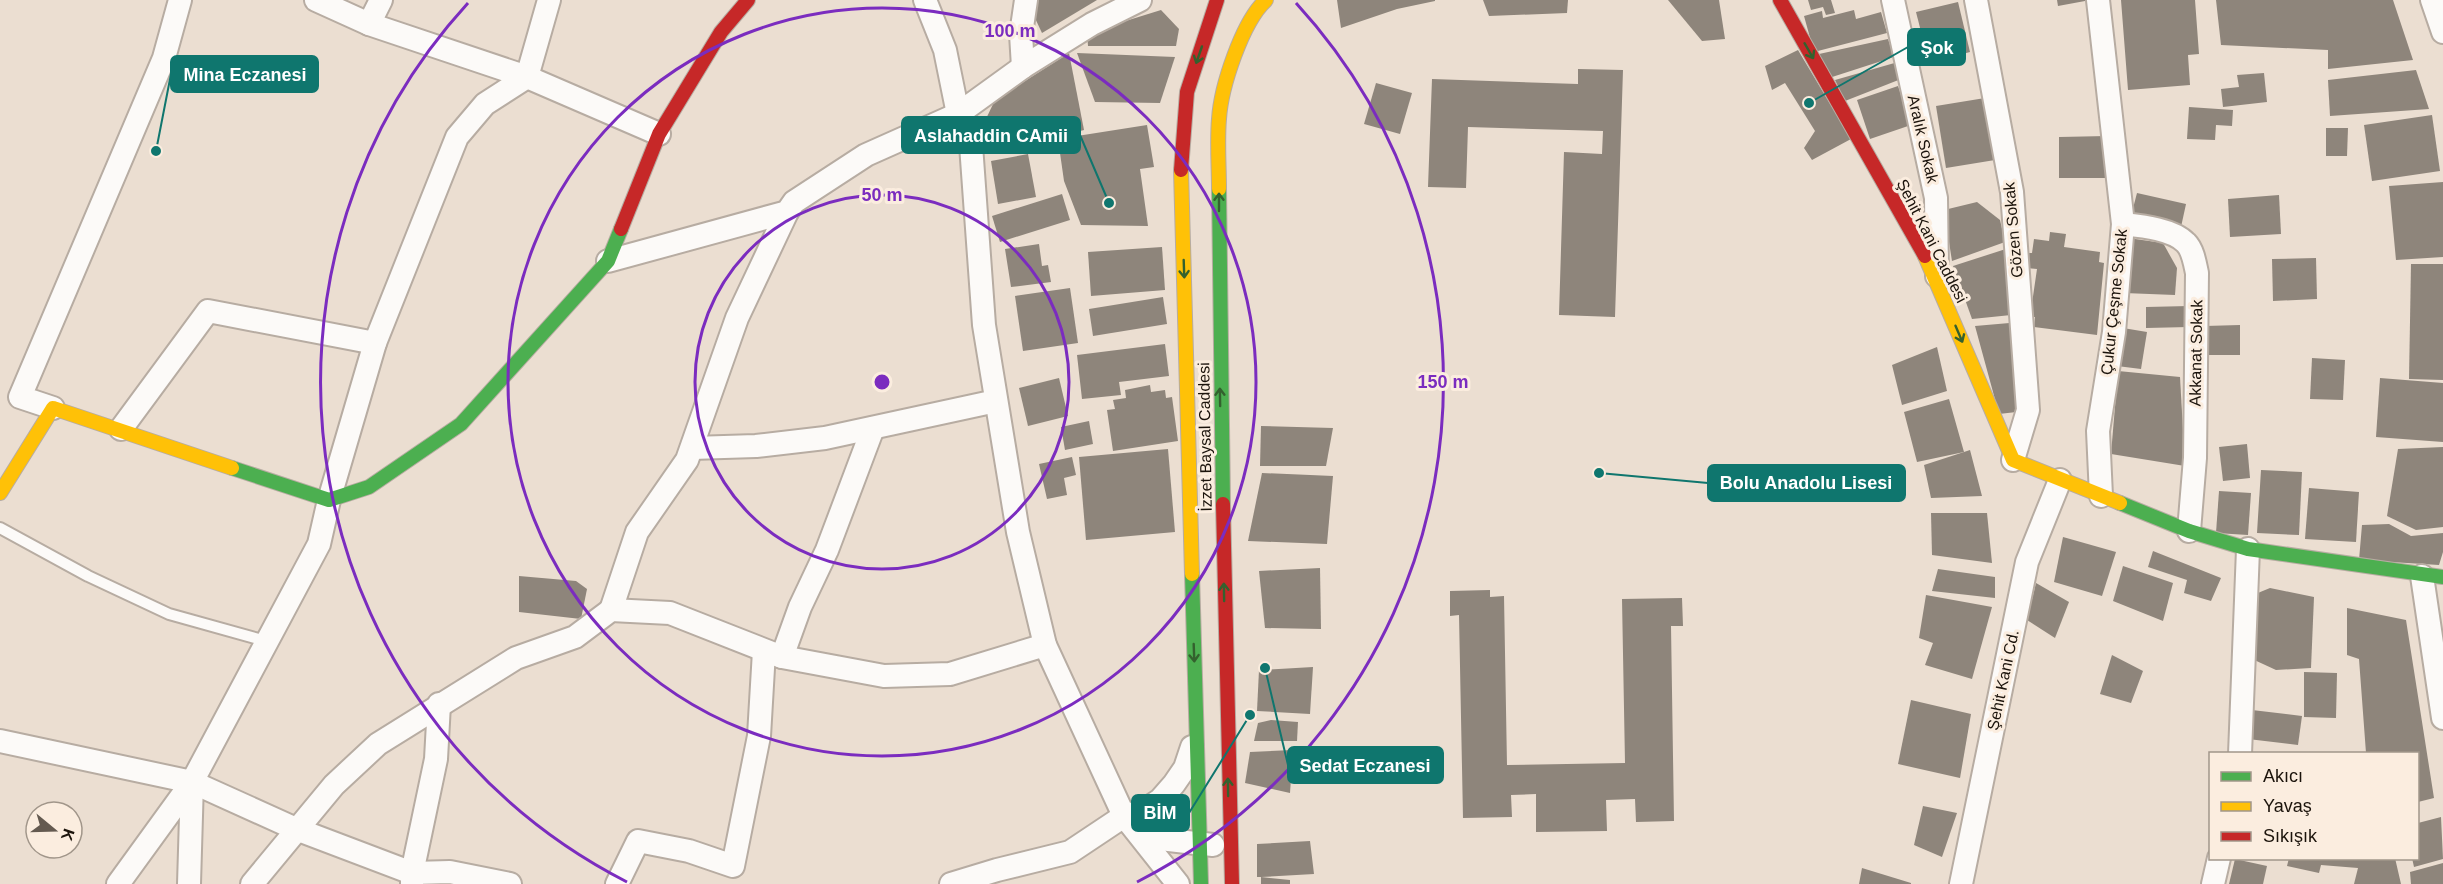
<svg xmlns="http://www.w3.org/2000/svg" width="2443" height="884" viewBox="0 0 2443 884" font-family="Helvetica,sans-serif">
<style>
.building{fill:#8e857b}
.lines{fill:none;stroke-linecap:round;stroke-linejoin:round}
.lane-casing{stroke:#b7aca2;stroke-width:14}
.street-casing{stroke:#b7aca2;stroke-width:26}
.fast-casing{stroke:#b7aca2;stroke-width:16}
.slow-casing{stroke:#b7aca2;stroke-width:16}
.jam-casing{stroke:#b7aca2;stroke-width:16}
.lane{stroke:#fcfaf8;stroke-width:10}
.street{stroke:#fcfaf8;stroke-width:22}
.fast{stroke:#4caf50;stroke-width:14}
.slow{stroke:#ffc107;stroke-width:14}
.jam{stroke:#c62828;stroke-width:14}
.oneway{stroke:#34612e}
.ring{fill:none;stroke:#7b2cbf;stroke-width:3}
.labels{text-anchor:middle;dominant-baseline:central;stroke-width:6;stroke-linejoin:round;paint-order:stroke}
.street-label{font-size:16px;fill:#1b130b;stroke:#fbeddf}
.centre{fill:#7b2cbf;stroke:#fbeddf;stroke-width:3}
.ring-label{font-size:18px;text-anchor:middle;font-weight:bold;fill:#7b2cbf;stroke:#fbeddf;stroke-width:6;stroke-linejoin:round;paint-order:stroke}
.leader{fill:none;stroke:#0f766e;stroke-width:2}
.callout-dot{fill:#0f766e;stroke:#fbeddf;stroke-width:2}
.callout{fill:#0f766e;stroke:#0f766e;stroke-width:2}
.callout-label{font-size:18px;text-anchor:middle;font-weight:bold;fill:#fff}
</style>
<rect width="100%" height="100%" fill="#ebded1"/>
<g class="building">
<polygon points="1037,0 1097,0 1042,33 1034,16"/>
<polygon points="1337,0 1435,0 1435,1 1397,9 1341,28"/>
<polygon points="1483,0 1568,0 1567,13 1489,16"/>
<polygon points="1668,0 1719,0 1725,39 1702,41"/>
<polygon points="1808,0 1831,0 1835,13 1826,15 1823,7 1811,10"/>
<polygon points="2057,0 2085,0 2085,1 2058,6"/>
<polygon points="2121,0 2195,0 2199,54 2188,55 2190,85 2128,90"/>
<polygon points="2216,0 2393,0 2413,60 2328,69 2328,50 2221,45"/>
<polygon points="1958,2 1970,52 1929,63 1916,12"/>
<polygon points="1161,10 1179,29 1176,46 1088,46 1087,33"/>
<polygon points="1854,10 1856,19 1881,12 1887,33 1814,52 1804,16 1822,11 1823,18"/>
<polygon points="1888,39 1894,57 1829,78 1819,54"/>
<polygon points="1798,50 1851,139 1812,160 1804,148 1815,131 1785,83 1772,90 1765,66"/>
<polygon points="1069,53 1084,130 994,154 984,123 995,100"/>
<polygon points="1077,53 1175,57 1160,103 1095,102"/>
<polygon points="1898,62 1901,79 1845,101 1835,80"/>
<polygon points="1578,69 1623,70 1615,317 1559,315 1564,152 1602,154 1603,131 1468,127 1466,188 1428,187 1432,79 1578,84"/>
<polygon points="2416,70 2429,109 2330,116 2328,80"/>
<polygon points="2264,73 2267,102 2223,107 2221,89 2239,87 2237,75"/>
<polygon points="1376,83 1412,93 1400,134 1364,124"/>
<polygon points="1898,86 1911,125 1870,139 1857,100"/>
<polygon points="1985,98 1995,160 1946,168 1936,106"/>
<polygon points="2189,107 2233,110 2232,126 2216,125 2215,140 2187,139"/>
<polygon points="2432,115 2440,171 2372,181 2364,125"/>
<polygon points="1147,125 1154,167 1140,169 1148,226 1081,225 1064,181 1058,139"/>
<polygon points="2326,128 2348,128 2347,156 2326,156"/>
<polygon points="2107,136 2107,178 2059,178 2059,137"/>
<polygon points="1028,154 1036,197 998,204 991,161"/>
<polygon points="2443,182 2443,257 2396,260 2389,186"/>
<polygon points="2137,193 2186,204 2181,227 2131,216"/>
<polygon points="1062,194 1070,220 1000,242 992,216"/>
<polygon points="2279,195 2281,234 2230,237 2228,199"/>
<polygon points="1977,202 2000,220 2005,242 1952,261 1944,210"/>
<polygon points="2050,232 2066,234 2064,247 2100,252 2099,262 2104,263 2097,335 2034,327 2035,317 2030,317 2037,269 2027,268 2029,253 2032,253 2034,239 2049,241"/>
<polygon points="2128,238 2163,243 2177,268 2175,295 2124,293"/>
<polygon points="1039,244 1042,266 1048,265 1051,282 1011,287 1005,249"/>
<polygon points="1162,247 1165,290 1091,296 1088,252"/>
<polygon points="2012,247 2021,314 1972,319 1953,266"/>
<polygon points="2316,258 2317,299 2273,301 2272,259"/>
<polygon points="2411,264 2443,264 2443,380 2409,379"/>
<polygon points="1070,288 1078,343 1023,351 1015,296"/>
<polygon points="1163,297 1167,324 1093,336 1089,309"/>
<polygon points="2189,306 2189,327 2146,328 2146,307"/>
<polygon points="2021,322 2025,411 1999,414 1975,326"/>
<polygon points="2240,325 2240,355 2205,355 2205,326"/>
<polygon points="2123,328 2147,332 2141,369 2117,366"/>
<polygon points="1165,344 1169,376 1119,382 1121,395 1082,399 1077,355"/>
<polygon points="1937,347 1947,391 1902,405 1892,365"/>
<polygon points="2312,358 2345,360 2343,400 2310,399"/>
<polygon points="2118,371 2180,377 2185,466 2111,454"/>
<polygon points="1059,378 1068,416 1028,426 1019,388"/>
<polygon points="2380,378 2443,383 2443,442 2376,437"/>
<polygon points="1150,385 1151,392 1165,390 1166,398 1172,397 1178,441 1113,451 1107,410 1115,409 1113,400 1126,398 1125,390"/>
<polygon points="1949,399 1964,452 1970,450 1982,496 1931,498 1924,465 1964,452 1917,462 1904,412"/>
<polygon points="1089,421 1093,444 1065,450 1061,427"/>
<polygon points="1261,426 1333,428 1326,466 1260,466"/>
<polygon points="2247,444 2250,478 2223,481 2219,447"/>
<polygon points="2443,447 2443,527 2416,530 2387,516 2398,449"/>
<polygon points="1168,449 1175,532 1086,540 1079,457"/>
<polygon points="1072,457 1076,475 1064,478 1067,495 1047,499 1039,464"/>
<polygon points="2261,470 2302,472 2299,535 2257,533"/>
<polygon points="1262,473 1333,476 1327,544 1248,541"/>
<polygon points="2309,488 2359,492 2356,542 2305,539"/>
<polygon points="2219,491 2251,493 2248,535 2216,533"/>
<polygon points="1931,513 1987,513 1992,563 1932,555"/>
<polygon points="2389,524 2411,536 2443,533 2443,552 2439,565 2359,560 2362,525"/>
<polygon points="2063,537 2116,552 2102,596 2054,582"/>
<polygon points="2153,551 2221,578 2211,601 2184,593 2187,580 2148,567"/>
<polygon points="2123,566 2173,583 2163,621 2113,601"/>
<polygon points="1320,568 1321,629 1265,628 1259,571"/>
<polygon points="1938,569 1995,577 1995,598 1932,591"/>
<polygon points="519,576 576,581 587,589 581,619 519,612"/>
<polygon points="2036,583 2069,602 2055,638 2027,620"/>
<polygon points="2270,588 2314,597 2311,668 2276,670 2250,658 2253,595"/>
<polygon points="1490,590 1490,597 1504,596 1507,765 1625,763 1622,599 1682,598 1683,626 1671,626 1674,821 1636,822 1635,799 1606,800 1607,831 1536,832 1536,794 1511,795 1512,817 1463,818 1459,615 1450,616 1450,591"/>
<polygon points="1926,595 1992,607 1972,679 1925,665 1933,643 1919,638"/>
<polygon points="2347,608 2406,620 2434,798 2418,802 2418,753 2366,753 2359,659 2347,655"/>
<polygon points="2112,655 2143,671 2131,703 2100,694"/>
<polygon points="1313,667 1310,714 1257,711 1259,670"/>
<polygon points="2304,672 2337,673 2336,718 2304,717"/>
<polygon points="1911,700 1971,714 1960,778 1898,764"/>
<polygon points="2252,710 2302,716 2298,745 2248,739"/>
<polygon points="1271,720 1298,722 1297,741 1254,741 1258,723"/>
<polygon points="1293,750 1290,793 1245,783 1250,752"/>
<polygon points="1923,806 1957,813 1942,857 1914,845"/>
<polygon points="2441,817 2443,859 2414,867 2412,858 2418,858 2418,823"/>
<polygon points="1310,841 1314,874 1261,877 1290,880 1290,884 1261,884 1261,877 1257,877 1257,844"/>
<polygon points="2289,858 2395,858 2401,884 2354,884 2358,868 2321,865 2319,873 2287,866"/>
<polygon points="2235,859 2267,866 2263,884 2229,884"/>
<polygon points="2443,863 2443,884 2411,884 2410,872"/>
<polygon points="1862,868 1911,883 1911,884 1859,884"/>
</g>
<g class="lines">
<defs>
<polyline id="lane" points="0,528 88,576 169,614 266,641"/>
<g id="street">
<polyline points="316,0 369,24 527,77 659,134"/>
<polyline points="925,0 945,50 958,114 971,145 984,325 1018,532 1045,645 1124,816 1178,884"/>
<polyline points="1893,0 1936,198 1937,276"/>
<polyline points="1976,0 2012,192 2028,410 2013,460"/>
<polyline points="2098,0 2123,224 2114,332 2098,431 2101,496"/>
<polyline points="2432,0 2443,32"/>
<polyline points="369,24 381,0"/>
<polyline points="1023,67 1021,34 1026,0"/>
<path d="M2123,224c18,2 50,5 63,19 7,7 9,21 11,30l-2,185 -6,73"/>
<polyline points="608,261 787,212 794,202 866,155 958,114 1023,67 1092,24 1140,0"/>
<polyline points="53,408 20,397 164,58 180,0"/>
<polyline points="121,429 208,311 375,343"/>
<polyline points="692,448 756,446 825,438 996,401"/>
<polyline points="2422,576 2443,718"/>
<polyline points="611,610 637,532 687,460 737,318 787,212"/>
<polyline points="782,657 800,607 827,550 873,428"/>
<polyline points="0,741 192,782 296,829 412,873 450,872 510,884"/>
<polyline points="2240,754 2248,549"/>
<polyline points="1139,826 1160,839 1213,845"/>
<polyline points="118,884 192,782 319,544 329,500 375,343 457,137 485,104 527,77 549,0"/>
<polyline points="189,884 192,782"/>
<polyline points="252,884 334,785 378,744 516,658 575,637 611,610 670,613 782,657 884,676 950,674 1045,645"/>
<polyline points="412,884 412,873 436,759 439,704"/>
<polyline points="617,884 638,841 689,851 733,866 759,736 764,651"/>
<polyline points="951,884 997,870 1070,852 1124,816 1145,810 1160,800 1174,784 1185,768 1192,747"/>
<polyline points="1961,884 2027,562 2060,480"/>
<polyline points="2213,884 2219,858"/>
</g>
<g id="fast">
<polyline points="1219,189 1223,504"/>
<polyline points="232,468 329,500 369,487 461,424 608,261 621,229"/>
<polyline points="2120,503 2189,531 2248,549 2443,577"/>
<polyline points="1192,574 1201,884"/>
</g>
<g id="slow">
<polyline points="1181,170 1192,574"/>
<path d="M1219,189c0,-23 -2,-47 0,-70 2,-32 23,-97 47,-119"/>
<polyline points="1925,256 2013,460 2120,503"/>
<polyline points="0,493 53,408 232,468"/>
</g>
<g id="jam">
<polyline points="1780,0 1925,256"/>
<polyline points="1181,170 1187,92 1217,0"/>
<polyline points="621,229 659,134 721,32 748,0"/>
<polyline points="1223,504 1232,884"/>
</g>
</defs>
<use href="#lane" class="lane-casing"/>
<use href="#street" class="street-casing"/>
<use href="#fast" class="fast-casing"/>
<use href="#slow" class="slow-casing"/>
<use href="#jam" class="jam-casing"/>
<use href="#lane" class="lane"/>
<use href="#street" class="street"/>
<use href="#fast" class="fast"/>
<use href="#slow" class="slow"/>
<use href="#jam" class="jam"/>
</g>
<defs><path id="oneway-shaft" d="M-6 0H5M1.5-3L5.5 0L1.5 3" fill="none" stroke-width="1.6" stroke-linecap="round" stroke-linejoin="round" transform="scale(1.5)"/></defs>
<g class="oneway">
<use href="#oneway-shaft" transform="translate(1809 51) rotate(60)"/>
<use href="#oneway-shaft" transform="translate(1199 55) rotate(109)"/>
<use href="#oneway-shaft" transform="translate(1219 202) rotate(-90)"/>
<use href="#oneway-shaft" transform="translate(1184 269) rotate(88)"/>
<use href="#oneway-shaft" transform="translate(1959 334) rotate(67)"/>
<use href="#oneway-shaft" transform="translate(1220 397) rotate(-91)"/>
<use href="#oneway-shaft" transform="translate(1224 592) rotate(-91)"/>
<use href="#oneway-shaft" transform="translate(1194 653) rotate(88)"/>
<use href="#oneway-shaft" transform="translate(1228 787) rotate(-91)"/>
</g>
<g class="ring">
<circle cx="882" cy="382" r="187"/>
<circle cx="882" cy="382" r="374"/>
<path d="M627 882A561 561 0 0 1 468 3M1296 3A561 561 0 0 1 1137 882"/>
</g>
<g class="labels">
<g class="street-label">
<text transform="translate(1923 139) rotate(77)">Aralık Sokak</text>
<text transform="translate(2013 230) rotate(-95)">Gözen Sokak</text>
<text transform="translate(1932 241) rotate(63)">Şehit Kani Caddesi</text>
<text transform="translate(2114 302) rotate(-84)">Çukur Çeşme Sokak</text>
<text transform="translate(2196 353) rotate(-89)">Akkanat Sokak</text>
<text transform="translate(1205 437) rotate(-91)">İzzet Baysal Caddesi</text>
<text transform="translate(2003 680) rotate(-78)">Şehit Kani Cd.</text>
</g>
</g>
<circle cx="882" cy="382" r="9" class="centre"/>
<g class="ring-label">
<text x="1010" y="37">100 m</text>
<text x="882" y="201">50 m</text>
<text x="1443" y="388">150 m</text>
</g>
<path class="leader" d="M1809 103L1908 47M156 151L171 74M1109 203L1080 135M1599 473L1708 483M1265 668L1288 765M1250 715L1189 813"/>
<g class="callout-dot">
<circle cx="1809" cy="103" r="6"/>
<circle cx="156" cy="151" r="6"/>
<circle cx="1109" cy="203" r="6"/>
<circle cx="1599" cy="473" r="6"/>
<circle cx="1265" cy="668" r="6"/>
<circle cx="1250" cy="715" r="6"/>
</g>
<g class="callout">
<rect x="1908" y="29" width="57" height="36" rx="6"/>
<rect x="171" y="56" width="147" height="36" rx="6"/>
<rect x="902" y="117" width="178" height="36" rx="6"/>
<rect x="1708" y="465" width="197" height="36" rx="6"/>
<rect x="1288" y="747" width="155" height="36" rx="6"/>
<rect x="1132" y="795" width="57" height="36" rx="6"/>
</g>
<g class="callout-label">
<text x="1937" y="54">Şok</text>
<text x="245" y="81">Mina Eczanesi</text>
<text x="991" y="142">Aslahaddin CAmii</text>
<text x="1806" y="489">Bolu Anadolu Lisesi</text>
<text x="1365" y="772">Sedat Eczanesi</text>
<text x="1160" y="819">BİM</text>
</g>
<rect x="2209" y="752" width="210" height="108" fill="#fbeddf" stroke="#a1968a" stroke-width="1.5"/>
<rect x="2221" y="772" width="30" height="9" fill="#4caf50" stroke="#a1968a" stroke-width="1.5"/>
<text x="2263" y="782" font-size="18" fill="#1b130b">Akıcı</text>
<rect x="2221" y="802" width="30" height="9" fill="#ffc107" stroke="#a1968a" stroke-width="1.5"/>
<text x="2263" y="812" font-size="18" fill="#1b130b">Yavaş</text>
<rect x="2221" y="832" width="30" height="9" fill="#c62828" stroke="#a1968a" stroke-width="1.5"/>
<text x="2263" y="842" font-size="18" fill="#1b130b">Sıkışık</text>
<g transform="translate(54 830) rotate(109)"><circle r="28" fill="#fbeddf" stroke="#a1968a" stroke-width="1.5"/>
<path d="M0-4.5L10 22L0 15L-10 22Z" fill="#645a50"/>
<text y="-9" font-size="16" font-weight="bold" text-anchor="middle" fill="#1b130b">K</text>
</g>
</svg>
